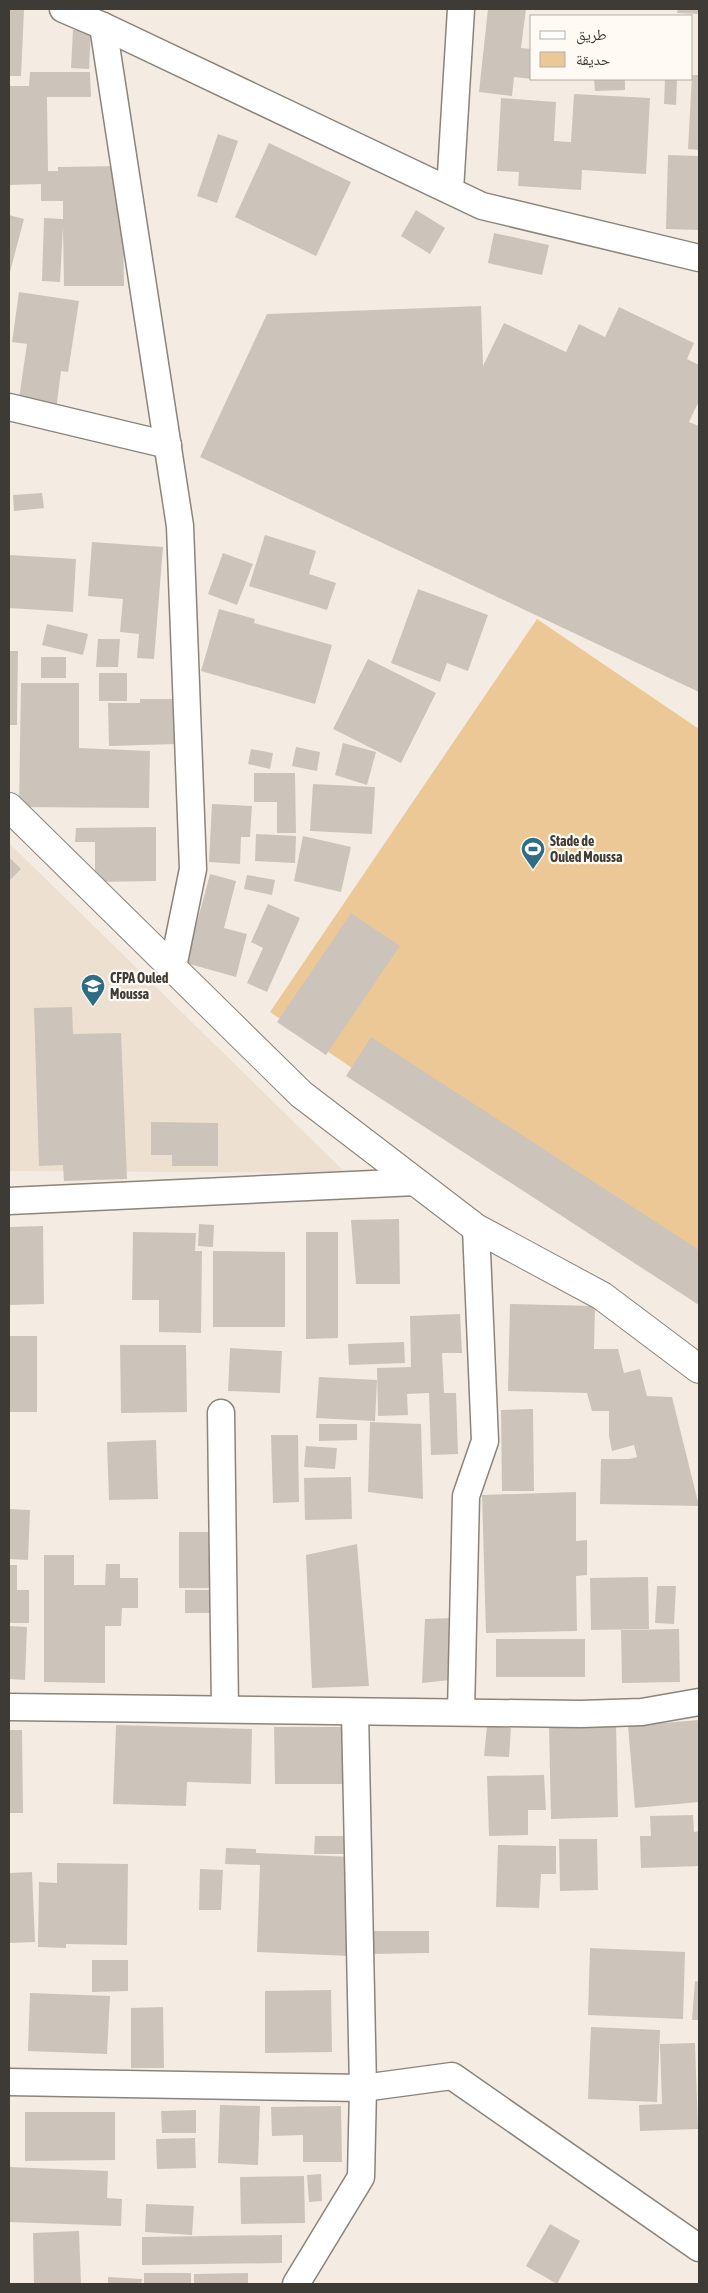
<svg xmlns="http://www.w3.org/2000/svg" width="708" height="2293" viewBox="0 0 708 2293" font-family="'Asap Condensed','Noto Naskh Arabic',sans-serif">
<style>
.built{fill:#eee0d0}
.green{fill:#edc897}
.building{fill:#ccc4ba}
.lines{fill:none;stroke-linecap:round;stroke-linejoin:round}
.minor-casing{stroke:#8b847b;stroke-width:29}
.tertiary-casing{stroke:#8b847b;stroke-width:30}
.minor{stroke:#fff;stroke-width:26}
.tertiary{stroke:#fff;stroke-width:28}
.labels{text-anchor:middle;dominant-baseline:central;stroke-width:4.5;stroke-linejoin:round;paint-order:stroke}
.poi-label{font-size:14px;font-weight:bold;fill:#3e3b37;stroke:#fffaf4;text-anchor:start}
</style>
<rect width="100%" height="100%" fill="#f4ece2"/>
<polygon class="built" points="9,843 346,1173 9,1171"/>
<polygon class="green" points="537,619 699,729 699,1305 270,1012"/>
<g class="building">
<polygon points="9,9 24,10 21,76 9,76"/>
<polygon points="488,9 526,9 521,48 532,49 532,79 514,77 512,96 479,92"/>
<polygon points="678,9 699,9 699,14 677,13"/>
<polygon points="73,30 91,31 89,69 71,68"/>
<polygon points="30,72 90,72 91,97 47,97 48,171 58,171 58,167 122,166 124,286 64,286 63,227 60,282 42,281 44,218 63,219 63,201 41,201 41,184 9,185 9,86 29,86"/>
<polygon points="692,75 699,75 699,150 688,149"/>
<polygon points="594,79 625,79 625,90 595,91"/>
<polygon points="665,79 677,79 676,105 664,104"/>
<polygon points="574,94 650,98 646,174 582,170 581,190 518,186 519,172 497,171 501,98 556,102 554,141 571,142"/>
<polygon points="218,134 238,141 217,203 197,196"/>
<polygon points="269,143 351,182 316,256 235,217"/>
<polygon points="668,155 699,156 699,230 666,229"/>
<polygon points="416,210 445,228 430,254 401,236"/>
<polygon points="9,215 24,219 10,272 9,272"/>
<polygon points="494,233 549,245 542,275 488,263"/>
<polygon points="19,292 79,301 68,372 61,371 56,410 18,405 27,344 12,342"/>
<polygon points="481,306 483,366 504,323 566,352 579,324 605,337 619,307 694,343 687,359 699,365 699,401 689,422 699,426 699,692 200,457 267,314"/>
<polygon points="42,493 44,508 14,511 13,495"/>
<polygon points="265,535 316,551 309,574 336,583 327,610 249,586"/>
<polygon points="92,542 163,547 154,659 137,658 139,634 120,632 123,599 88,596"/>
<polygon points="223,553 253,564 237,605 208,594"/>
<polygon points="9,555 76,559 73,612 9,608"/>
<polygon points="418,589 488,615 468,671 447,663 440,682 391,663"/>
<polygon points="219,609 255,619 254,623 332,645 315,704 201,671"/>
<polygon points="47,624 88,634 83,655 42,645"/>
<polygon points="98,639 120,639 118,667 96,667"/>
<polygon points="9,651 18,651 17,725 9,725"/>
<rect x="41" y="657" width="25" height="21"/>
<polygon points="368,659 436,693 401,763 333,729"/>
<rect x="99" y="673" width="28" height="28"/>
<polygon points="21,683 79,683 79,748 150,751 149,808 19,807"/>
<polygon points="140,699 175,699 177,744 109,746 108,703 140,703"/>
<polygon points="343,743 376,752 367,785 335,775"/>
<polygon points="296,747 320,752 317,771 292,766"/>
<polygon points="251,749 273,753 270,769 248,764"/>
<polygon points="254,773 295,773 296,833 277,833 277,802 254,802"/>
<polygon points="313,784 375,787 372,834 310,831"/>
<polygon points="212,804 252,806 250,837 241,837 240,864 209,862"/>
<polygon points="156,827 156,881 95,882 95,842 75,842 76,828"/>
<polygon points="256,834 296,836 295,863 255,861"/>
<polygon points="303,836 351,847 341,892 294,881"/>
<polygon points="9,857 21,869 9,881"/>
<polygon points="210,874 236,881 224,928 247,934 236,977 186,963"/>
<polygon points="247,875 275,880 272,895 244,889"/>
<polygon points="268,904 300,918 267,992 247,983 263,948 251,942"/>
<polygon points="351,913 400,946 326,1055 277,1022"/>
<polygon points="72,1007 73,1034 121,1033 127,1179 64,1181 63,1165 39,1166 34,1008"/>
<polygon points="371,1037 699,1250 699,1305 346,1076"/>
<polygon points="151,1122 218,1123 218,1166 172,1166 172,1155 151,1155"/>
<polygon points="399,1219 400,1284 356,1284 351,1220"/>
<polygon points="199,1224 214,1225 213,1247 198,1246"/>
<polygon points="43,1226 44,1304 9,1305 9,1227"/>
<polygon points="133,1232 196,1233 195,1251 202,1251 201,1333 159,1332 159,1300 132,1300"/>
<polygon points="306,1232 338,1232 338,1338 306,1339"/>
<polygon points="213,1251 285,1252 285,1327 213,1327"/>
<polygon points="510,1304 595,1306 594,1349 618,1349 624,1373 640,1369 647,1396 672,1397 699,1506 600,1504 601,1459 629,1459 637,1457 634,1445 612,1451 609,1436 609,1411 592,1411 587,1393 508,1391"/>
<polygon points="460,1314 462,1353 442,1353 444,1393 456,1393 458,1454 431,1455 429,1393 407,1394 408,1415 378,1416 377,1368 411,1367 410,1316"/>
<rect x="9" y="1336" width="28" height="76"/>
<polygon points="404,1342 405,1363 349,1365 348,1344"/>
<polygon points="120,1345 186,1345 187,1412 121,1413"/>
<polygon points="230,1348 282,1351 280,1393 228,1391"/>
<polygon points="319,1377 377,1380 375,1421 316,1418"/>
<polygon points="533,1409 534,1491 502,1491 501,1410"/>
<polygon points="370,1422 421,1424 423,1499 368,1492"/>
<polygon points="319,1424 357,1424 357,1440 319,1441"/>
<polygon points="271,1435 298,1435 299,1502 273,1503"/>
<polygon points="156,1440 158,1499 109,1500 107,1442"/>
<polygon points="306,1446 337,1448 335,1469 304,1467"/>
<polygon points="351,1477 352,1519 305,1520 304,1478"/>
<polygon points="576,1492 576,1541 587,1540 587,1575 576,1576 577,1631 486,1633 482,1495"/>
<polygon points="9,1509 30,1510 28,1560 9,1559"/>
<rect x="179" y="1532" width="32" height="56"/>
<polygon points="357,1544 369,1686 312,1688 306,1555"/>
<polygon points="44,1555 74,1555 74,1585 105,1585 106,1564 120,1564 120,1578 138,1578 138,1608 122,1608 121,1626 105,1626 105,1683 44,1682"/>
<polygon points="9,1565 17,1565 17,1590 29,1590 29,1623 9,1623"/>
<polygon points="648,1577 649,1629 591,1630 590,1578"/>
<polygon points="657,1586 676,1586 674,1624 655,1623"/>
<rect x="185" y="1590" width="26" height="23"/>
<polygon points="453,1618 450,1680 422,1683 425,1619"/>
<polygon points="9,1626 27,1627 25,1680 9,1679"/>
<polygon points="679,1629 680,1682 622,1683 621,1630"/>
<rect x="496" y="1639" width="89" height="38"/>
<polygon points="699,1720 699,1802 635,1808 628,1726"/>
<polygon points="616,1723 618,1817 551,1819 549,1725"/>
<polygon points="116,1725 252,1729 251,1784 187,1782 186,1806 113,1804"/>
<polygon points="487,1726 511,1728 509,1757 484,1756"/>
<polygon points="274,1727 355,1727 355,1784 275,1784"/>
<polygon points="9,1730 22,1730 23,1813 9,1813"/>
<polygon points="544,1775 546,1810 528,1810 528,1835 489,1836 487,1776"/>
<polygon points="693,1815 694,1832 699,1831 699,1866 641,1868 640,1836 651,1836 650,1816"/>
<polygon points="315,1836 355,1836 356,1854 314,1854"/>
<polygon points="559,1839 597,1839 598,1890 560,1891"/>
<polygon points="498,1845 556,1846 556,1874 541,1874 539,1908 496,1907"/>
<polygon points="226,1848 256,1849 256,1853 354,1857 350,1956 257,1952 260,1865 225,1864"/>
<polygon points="57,1863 128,1864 127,1945 66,1944 66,1948 38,1947 39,1882 57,1883"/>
<polygon points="200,1869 223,1870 221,1910 199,1910"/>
<polygon points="32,1872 35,1942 9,1943 9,1873"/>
<polygon points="372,1931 429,1931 429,1953 372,1954"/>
<polygon points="590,1948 685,1952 683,2019 588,2015"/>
<polygon points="92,1960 128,1960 128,1991 92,1992"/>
<polygon points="695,1981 699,1982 699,2020 692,2020"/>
<polygon points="331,1990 332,2052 265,2053 265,1991"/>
<polygon points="30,1993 110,1996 107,2054 28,2051"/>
<polygon points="163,2007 164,2068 131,2068 131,2008"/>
<polygon points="591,2027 660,2030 657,2102 588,2099"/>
<polygon points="695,2043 698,2129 640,2131 639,2105 662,2104 660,2044"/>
<polygon points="220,2105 260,2106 258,2165 218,2163"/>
<polygon points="341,2106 342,2162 303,2162 303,2135 272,2136 271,2107"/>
<polygon points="196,2110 196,2133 162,2133 161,2111"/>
<polygon points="25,2112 115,2112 115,2160 25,2161"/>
<polygon points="195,2138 196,2168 157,2169 156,2139"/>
<polygon points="9,2167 108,2171 107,2198 122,2199 121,2226 9,2222"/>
<polygon points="321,2174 322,2201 309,2202 307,2175"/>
<polygon points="304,2176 305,2223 241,2224 240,2177"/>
<polygon points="146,2204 194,2206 192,2235 145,2232"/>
<polygon points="550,2224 580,2241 557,2284 526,2266"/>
<polygon points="79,2231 81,2284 34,2284 33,2233"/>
<polygon points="282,2235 282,2263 142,2265 142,2237"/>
<rect x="144" y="2273" width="47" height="11"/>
<polygon points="248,2273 248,2284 194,2284 194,2274"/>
<polygon points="108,2277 142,2279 141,2284 108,2284"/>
</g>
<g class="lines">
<defs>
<g id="minor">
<polyline points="63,9 103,26 482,206 699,258"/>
<polyline points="103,26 180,526 193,869 173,967"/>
<polyline points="450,190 461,9"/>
<polyline points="9,407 168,445"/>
<polyline points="9,1201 416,1182"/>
<polyline points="221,1413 225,1708"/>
<polyline points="9,1707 581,1714 642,1712 699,1702"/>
<polyline points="461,1712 466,1496 485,1441 476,1228"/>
<polyline points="9,2082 363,2088 452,2076 699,2248"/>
<polyline points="296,2284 361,2177 363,2088 355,1712"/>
</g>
<polyline id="tertiary" points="9,807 301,1094 476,1228 602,1296 699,1369"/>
</defs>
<use href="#minor" class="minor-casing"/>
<use href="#tertiary" class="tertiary-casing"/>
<use href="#minor" class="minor"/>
<use href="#tertiary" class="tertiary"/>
</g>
<defs>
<symbol id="stadium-pin" viewBox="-11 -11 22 30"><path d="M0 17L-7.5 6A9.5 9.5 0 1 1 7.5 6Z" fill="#2f6d83" stroke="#fffaf4"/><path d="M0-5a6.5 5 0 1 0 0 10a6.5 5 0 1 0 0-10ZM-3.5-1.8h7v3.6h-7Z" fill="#fff"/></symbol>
<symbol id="university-pin" viewBox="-11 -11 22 30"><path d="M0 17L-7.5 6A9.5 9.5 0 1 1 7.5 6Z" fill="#2f6d83" stroke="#fffaf4"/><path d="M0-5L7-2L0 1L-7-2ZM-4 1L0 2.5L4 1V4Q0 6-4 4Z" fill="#fff"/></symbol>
</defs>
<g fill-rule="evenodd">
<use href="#stadium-pin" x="519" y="835" width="28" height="38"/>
<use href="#university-pin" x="79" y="972" width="28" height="38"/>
</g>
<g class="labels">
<g class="poi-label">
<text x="550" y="841">Stade de<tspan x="550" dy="16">Ouled Moussa</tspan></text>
<text x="110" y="978">CFPA Ouled<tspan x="110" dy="16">Moussa</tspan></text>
</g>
</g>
<rect width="708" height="2293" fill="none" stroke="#3e3b37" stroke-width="20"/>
<rect x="530" y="15" width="162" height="65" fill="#fffaf4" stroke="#b2aea8"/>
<rect x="540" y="31" width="25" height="8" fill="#ffffff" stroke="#b2aea8"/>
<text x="576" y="40" font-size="15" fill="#3e3b37">طريق</text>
<rect x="540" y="52" width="25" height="15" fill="#edc897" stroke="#b2aea8"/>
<text x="576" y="65" font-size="15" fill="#3e3b37">حديقة</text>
</svg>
